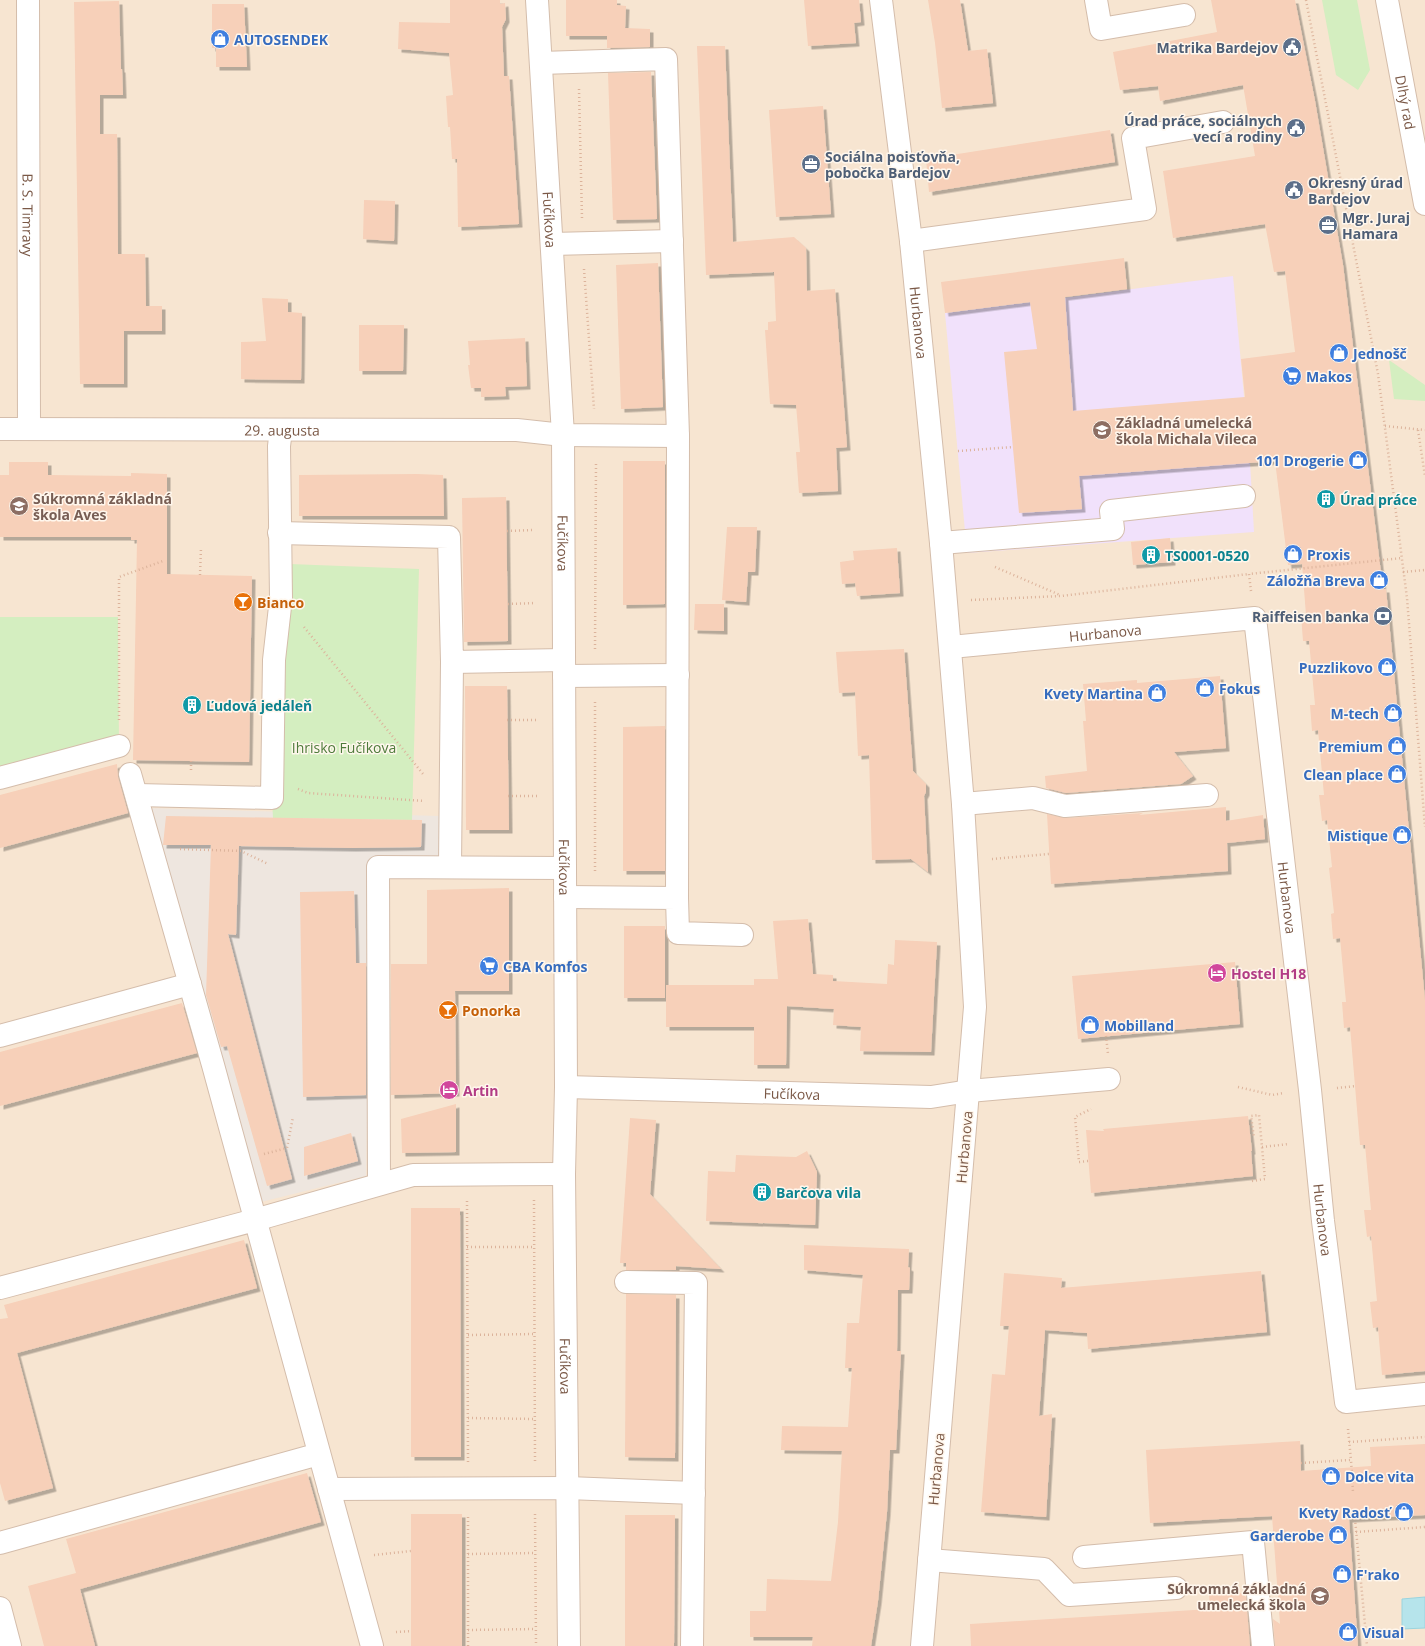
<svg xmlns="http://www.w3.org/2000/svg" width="1425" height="1646" viewBox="0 0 1425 1646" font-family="'Open Sans',sans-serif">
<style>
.residential{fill:#f7e5d1}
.industrial{fill:#eee6df}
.education{fill:#f1e1fb}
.green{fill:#d4eec0}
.water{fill:#b6e4eb;stroke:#9bd4de}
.building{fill:#f7d0b9;filter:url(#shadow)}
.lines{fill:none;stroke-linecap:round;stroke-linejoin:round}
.minor-casing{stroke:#d4bdab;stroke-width:24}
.path{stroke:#dcb39b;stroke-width:2.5;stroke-dasharray:1 3;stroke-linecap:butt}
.minor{stroke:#fff;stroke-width:22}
.labels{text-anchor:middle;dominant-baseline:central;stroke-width:3;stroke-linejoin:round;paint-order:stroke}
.shop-label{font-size:14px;font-weight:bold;fill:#366cbe;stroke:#fff7ed;text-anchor:start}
.service-label{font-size:14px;font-weight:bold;fill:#4e5e75;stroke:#fff7ed;text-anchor:end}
.street-label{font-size:14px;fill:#7a5846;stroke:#fff7ed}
.education-label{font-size:14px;font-weight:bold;fill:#785e54;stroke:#fff7ed;text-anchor:start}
.culture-label{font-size:14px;font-weight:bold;fill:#0d838f;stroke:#fff7ed;text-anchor:start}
.food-label{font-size:14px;font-weight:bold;fill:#c56008;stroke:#fff7ed;text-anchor:start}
.park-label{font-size:14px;fill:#4f7b3b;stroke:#fff7ed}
.hotel-label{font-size:14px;font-weight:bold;fill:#b23c85;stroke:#fff7ed;text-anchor:start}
</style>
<defs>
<filter id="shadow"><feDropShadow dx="3.5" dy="3.5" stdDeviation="0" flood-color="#0004"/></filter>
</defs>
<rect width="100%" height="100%" fill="#fff4e4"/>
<rect class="residential" x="0" y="0" width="1425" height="1646"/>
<polygon class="industrial" points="147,808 440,816 439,859 371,860 366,1176 261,1202"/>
<polygon class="education" points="1233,276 1250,462 1254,532 967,553 945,313"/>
<g class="green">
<polygon points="1322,0 1357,0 1370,70 1358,90 1336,75"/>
<polygon points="1389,360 1425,385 1425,401 1394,399"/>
<polygon points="290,564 419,569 412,820 273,818 272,798"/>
<polygon points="0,617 118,617 119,746 0,778"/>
</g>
<polygon class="water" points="1425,1597 1425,1628 1402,1629 1402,1599"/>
<g class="building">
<polygon points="450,0 500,0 500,4 505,3 506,19 502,27 504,76 509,76 519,224 458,227 457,159 452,159 450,127 448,127 446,96 453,95 449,53 398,49 399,22 450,23"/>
<polygon points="566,0 617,0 617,5 626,6 625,28 650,29 650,47 607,48 607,36 566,36"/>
<polygon points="804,0 859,0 861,22 854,23 856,43 808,46"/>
<polygon points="928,0 960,0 968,51 987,49 993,103 942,108 935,43"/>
<polygon points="1211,0 1295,0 1315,101 1343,265 1383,589 1386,589 1425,1000 1425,1371 1382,1375 1378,1327 1373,1328 1370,1302 1377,1301 1371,1236 1367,1237 1364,1210 1371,1210 1365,1145 1360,1145 1350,1027 1344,1028 1342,1002 1346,1002 1340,938 1333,939 1331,914 1334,913 1329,868 1332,867 1327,820 1322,821 1319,795 1324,795 1318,730 1312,731 1310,705 1315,705 1309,641 1303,641 1301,615 1306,615 1302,564 1288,565 1275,461 1079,476 1082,509 1019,513 1004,352 1037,349 1030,302 945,313 941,282 1124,258 1127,289 1065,297 1073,411 1245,397 1241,359 1295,352 1285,271 1274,272 1265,224 1173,238 1163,171 1255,156 1243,85 1160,101 1158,86 1120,90 1113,52 1217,32"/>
<polygon points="119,1 121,69 122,69 123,95 100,95 100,134 117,134 118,254 145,254 146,306 162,306 162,331 124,331 124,384 80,384 74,2"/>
<polygon points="212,4 244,4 247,67 216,67 216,48 212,48"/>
<polygon points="697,46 725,46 733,242 794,237 806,248 807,291 835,289 847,447 836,448 838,491 799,493 796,452 800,452 796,405 770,404 765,330 768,330 768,322 776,321 774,272 706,275"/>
<polygon points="651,72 657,219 613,220 608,73"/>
<polygon points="823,106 831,214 776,217 769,110"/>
<polygon points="1110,130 1115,162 929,192 926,159"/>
<polygon points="364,200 395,201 394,241 363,239"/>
<polygon points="658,263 663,407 621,409 616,265"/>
<polygon points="262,298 288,299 288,312 302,313 301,380 241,379 241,342 266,341"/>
<polygon points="359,325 404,325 403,371 359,371"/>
<polygon points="525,338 527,386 505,387 506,396 481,397 481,388 471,388 468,365 470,365 468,341"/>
<polygon points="623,461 665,461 665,604 623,605"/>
<polygon points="9,462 48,462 48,475 131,476 131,473 167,474 167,574 252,576 249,762 133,760 137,540 131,540 131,537 0,537 0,475 9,475"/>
<polygon points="417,474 443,475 444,516 299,516 299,475"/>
<polygon points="506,497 508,641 464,642 462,498"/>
<polygon points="727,527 757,527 755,572 748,572 746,602 722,600"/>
<polygon points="1170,538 1172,562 1133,565 1131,542"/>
<polygon points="897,548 900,593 857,596 855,583 842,584 840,562 854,560 853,551"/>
<polygon points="695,604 724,604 724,631 694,630"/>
<polygon points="904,649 913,771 926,784 926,792 924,796 928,872 911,859 872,860 869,755 858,756 855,692 839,693 836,652"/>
<polygon points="1220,676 1226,748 1174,752 1193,776 1181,784 1066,793 1046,788 1045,776 1087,771 1083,721 1086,721 1083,684 1137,680 1137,683"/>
<polygon points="465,686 507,686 509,830 466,830"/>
<polygon points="665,726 665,871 623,871 623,727"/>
<polygon points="117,764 118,777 128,813 0,848 0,795"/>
<polygon points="1226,807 1226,821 1263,815 1265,839 1227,843 1228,871 1051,884 1047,814 1066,818 1143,813 1139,815"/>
<polygon points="166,816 422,820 421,847 352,848 239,846 236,935 228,934 292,1179 267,1186 227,1046 221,1047 206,995 211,845 163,845"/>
<polygon points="509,888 509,991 455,991 456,1093 391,1095 391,964 427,964 427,890"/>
<polygon points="354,891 356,963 366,963 366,1095 303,1097 300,892"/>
<polygon points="808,919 813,974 833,975 833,981 887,984 888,964 894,965 895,940 937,942 931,1052 860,1051 861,1027 833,1025 834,1009 787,1006 786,1065 754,1065 754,1027 666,1027 666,985 754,985 754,979 778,979 773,921"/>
<rect x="624" y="926" width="41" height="72"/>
<polygon points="1235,962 1240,1024 1078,1039 1072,976"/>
<polygon points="182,1003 197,1053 0,1106 0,1052"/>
<polygon points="456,1104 456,1152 402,1153 401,1119"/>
<polygon points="1248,1116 1252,1151 1251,1151 1253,1176 1091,1193 1086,1130 1104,1131 1103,1129"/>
<polygon points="630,1118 656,1120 650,1194 721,1269 676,1266 676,1270 626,1270 626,1263 620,1263"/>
<polygon points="351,1133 358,1161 304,1176 304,1147"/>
<polygon points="807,1151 817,1172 815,1225 706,1221 708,1171 735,1172 736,1155 796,1157"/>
<polygon points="411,1208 460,1208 461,1457 411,1457"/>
<polygon points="244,1240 257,1288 17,1353 53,1488 5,1501 0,1483 0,1319 8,1318 4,1305"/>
<polygon points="804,1245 909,1249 908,1267 910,1268 909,1290 898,1290 897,1351 901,1351 896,1450 890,1450 887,1512 878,1601 871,1646 812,1646 813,1637 750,1637 750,1611 766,1611 767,1579 831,1581 838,1522 842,1451 781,1450 782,1426 848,1427 852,1368 845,1368 847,1323 859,1323 863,1275 804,1270"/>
<polygon points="1261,1271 1267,1332 1088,1349 1087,1333 1045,1330 1039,1416 1052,1414 1046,1517 981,1512 992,1374 1005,1375 1009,1326 1000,1326 1004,1273 1062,1278 1061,1288"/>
<polygon points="626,1294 676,1295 675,1458 625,1457"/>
<polygon points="1300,1441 1301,1471 1371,1466 1370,1447 1425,1444 1425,1515 1349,1519 1358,1646 1275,1646 1273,1619 1280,1624 1272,1516 1150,1523 1146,1450"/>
<polygon points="307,1473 321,1522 80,1589 95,1646 44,1646 28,1586 76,1573 66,1539"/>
<rect x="411" y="1514" width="51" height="132"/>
<polygon points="625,1515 675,1515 674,1646 625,1646"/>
<polygon points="1239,1592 1246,1597 1250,1646 971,1646 970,1624 1210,1609 1209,1593"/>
</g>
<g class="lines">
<defs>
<g id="minor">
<path id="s1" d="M28,0l1,429"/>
<path id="s2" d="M537,0l26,435 3,652 -2,87 5,472"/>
<path id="s3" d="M881,0l30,241 30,302 22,261 12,203 -53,639"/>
<polyline points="1096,0 1101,29 1184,15"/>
<path id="s4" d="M1387,0l38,204"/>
<polyline points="541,63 666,59 678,436 677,898"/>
<polyline points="911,241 1145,209 1133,138 1223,122"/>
<polyline points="552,244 672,241"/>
<path id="s5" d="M0,429l517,1 46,5 115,1"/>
<polyline points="279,533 449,537 452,662 564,660"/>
<polyline points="941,543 1113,529 1111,511 1244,496"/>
<path id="s6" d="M951,647l304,-29 55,472 13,131 23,181 79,-8"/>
<polyline points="564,676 678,675"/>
<polyline points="130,774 213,1065 372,1646"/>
<polyline points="0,778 119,746"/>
<polyline points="137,795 272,798 274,660 281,598 279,446 281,430"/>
<polyline points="963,804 1033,798 1065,806 1207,795"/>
<polyline points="450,867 452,662"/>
<polyline points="565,897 677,898 678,933 742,935"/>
<polyline points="0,1036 190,984"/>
<path id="s7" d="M566,1087l365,10 38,-6 140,-12"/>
<polyline points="379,1184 378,867 565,868"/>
<polyline points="626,1282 696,1283 692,1646"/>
<polyline points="0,1288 255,1220 413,1175 564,1174"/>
<polyline points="329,1489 568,1488 694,1493"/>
<polyline points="0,1543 319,1454"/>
<polyline points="1084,1557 1253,1542 1263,1646"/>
<polyline points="929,1560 1044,1569 1069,1595 1176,1588"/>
<polyline points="0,1608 10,1646"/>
</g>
</defs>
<use href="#minor" class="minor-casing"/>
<g class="path">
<polyline points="1306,0 1378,374 1407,598 1425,827"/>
<polyline points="579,89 582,218"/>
<polyline points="584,269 594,409"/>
<polyline points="1385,426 1425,430"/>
<polyline points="1418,430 1425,476"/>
<polyline points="958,451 1013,447"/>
<polyline points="507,531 534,530"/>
<polyline points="995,567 1060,595"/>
<polyline points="1403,572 1425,570"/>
<polyline points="200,575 201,548"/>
<polyline points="1251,591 1249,574 1402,558"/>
<polyline points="971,600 1061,596 1249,574"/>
<polyline points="508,604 536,603"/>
<polyline points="304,627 423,774"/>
<polyline points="595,649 596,462"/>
<polyline points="119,720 119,577 163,561"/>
<polyline points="507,720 538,720"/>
<polyline points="191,770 191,761"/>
<polyline points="298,789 308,793 424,801"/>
<polyline points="508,796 538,796"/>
<polyline points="180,849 241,851 268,864"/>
<polyline points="992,859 1049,854"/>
<polyline points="595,871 595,702"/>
<polyline points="1106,1036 1108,1054"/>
<polyline points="1238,1087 1272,1095 1284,1093"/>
<polyline points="1337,1088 1356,1086"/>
<polyline points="1262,1147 1289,1144"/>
<polyline points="264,1154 287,1148 293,1117"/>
<polyline points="1088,1161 1079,1162 1075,1117 1091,1109"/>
<polyline points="1252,1181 1265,1179 1259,1115 1251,1116 1254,1138"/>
<polyline points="534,1200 535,1461"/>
<polyline points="467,1201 468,1462"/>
<polyline points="467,1247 535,1247"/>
<polyline points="468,1335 535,1334"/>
<polyline points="468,1418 535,1419"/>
<polyline points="1348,1429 1351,1460"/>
<polyline points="1349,1442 1425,1437"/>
<polyline points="1301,1463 1351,1460 1353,1492"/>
<polyline points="535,1514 536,1646"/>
<polyline points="1355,1519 1367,1646"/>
<polyline points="1356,1532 1425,1527"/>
<polyline points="468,1554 536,1553"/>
<polyline points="374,1555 411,1551"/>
<polyline points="468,1630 536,1629"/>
<polyline points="396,1632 411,1631"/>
<polyline points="468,1646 468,1515"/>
</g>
<use href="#minor" class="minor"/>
</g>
<defs>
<symbol id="shop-disc" viewBox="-11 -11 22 22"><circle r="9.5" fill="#3f7fe0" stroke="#fff7ed"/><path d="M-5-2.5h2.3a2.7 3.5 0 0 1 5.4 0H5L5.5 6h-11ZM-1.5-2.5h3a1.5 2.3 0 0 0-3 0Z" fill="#fff"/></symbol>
<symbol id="civic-disc" viewBox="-11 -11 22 22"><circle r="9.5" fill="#5c6f8a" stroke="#fff7ed"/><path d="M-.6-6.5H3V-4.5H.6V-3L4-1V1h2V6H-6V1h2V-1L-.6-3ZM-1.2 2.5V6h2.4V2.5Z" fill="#fff"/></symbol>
<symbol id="office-disc" viewBox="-11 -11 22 22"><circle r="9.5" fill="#5c6f8a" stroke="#fff7ed"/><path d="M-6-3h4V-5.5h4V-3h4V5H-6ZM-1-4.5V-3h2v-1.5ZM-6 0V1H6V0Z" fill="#fff"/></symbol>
<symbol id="supermarket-disc" viewBox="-11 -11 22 22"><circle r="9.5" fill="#3f7fe0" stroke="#fff7ed"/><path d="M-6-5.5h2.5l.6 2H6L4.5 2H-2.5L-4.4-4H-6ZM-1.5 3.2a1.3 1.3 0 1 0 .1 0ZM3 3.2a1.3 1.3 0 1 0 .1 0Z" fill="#fff"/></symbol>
<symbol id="school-disc" viewBox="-11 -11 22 22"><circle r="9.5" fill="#8d6e63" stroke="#fff7ed"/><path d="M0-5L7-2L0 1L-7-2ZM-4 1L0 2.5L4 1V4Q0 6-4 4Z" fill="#fff"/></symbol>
<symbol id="building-disc" viewBox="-11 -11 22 22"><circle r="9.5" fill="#0f9aa8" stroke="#fff7ed"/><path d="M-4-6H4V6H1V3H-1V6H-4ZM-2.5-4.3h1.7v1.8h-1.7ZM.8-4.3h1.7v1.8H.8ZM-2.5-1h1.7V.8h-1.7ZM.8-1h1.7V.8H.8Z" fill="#fff"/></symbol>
<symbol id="bar-disc" viewBox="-11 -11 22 22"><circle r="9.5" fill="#e8710a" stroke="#fff7ed"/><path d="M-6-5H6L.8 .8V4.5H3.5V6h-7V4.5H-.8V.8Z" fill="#fff"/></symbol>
<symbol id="bank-disc" viewBox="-11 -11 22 22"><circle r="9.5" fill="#5c6f8a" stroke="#fff7ed"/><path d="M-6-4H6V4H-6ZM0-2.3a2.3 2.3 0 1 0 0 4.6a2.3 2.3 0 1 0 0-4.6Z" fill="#fff"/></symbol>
<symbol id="hotel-disc" viewBox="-11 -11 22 22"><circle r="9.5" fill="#d1479c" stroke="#fff7ed"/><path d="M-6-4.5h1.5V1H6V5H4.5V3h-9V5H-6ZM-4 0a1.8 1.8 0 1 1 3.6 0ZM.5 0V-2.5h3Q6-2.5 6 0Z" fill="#fff"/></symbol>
</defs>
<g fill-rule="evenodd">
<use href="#shop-disc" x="209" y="28" width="22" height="22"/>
<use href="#civic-disc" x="1281" y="36" width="22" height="22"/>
<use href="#civic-disc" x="1285" y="117" width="22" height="22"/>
<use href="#office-disc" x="800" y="153" width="22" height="22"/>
<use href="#civic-disc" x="1283" y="179" width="22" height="22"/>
<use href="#office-disc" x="1317" y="214" width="22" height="22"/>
<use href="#shop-disc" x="1328" y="342" width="22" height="22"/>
<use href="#supermarket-disc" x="1281" y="365" width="22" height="22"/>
<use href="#school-disc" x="1091" y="419" width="22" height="22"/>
<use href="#shop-disc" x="1347" y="449" width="22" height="22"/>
<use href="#building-disc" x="1315" y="488" width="22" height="22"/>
<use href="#school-disc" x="8" y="495" width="22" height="22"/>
<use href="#shop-disc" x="1282" y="543" width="22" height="22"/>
<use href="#building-disc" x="1140" y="544" width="22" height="22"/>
<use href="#shop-disc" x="1368" y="569" width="22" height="22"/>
<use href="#bar-disc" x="232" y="591" width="22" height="22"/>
<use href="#bank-disc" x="1372" y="605" width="22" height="22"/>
<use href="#shop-disc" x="1376" y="656" width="22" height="22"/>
<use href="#shop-disc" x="1194" y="677" width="22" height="22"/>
<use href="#shop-disc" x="1146" y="682" width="22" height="22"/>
<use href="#building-disc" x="181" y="694" width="22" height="22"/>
<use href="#shop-disc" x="1382" y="702" width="22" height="22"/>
<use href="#shop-disc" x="1386" y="735" width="22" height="22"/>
<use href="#shop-disc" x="1386" y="763" width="22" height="22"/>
<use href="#shop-disc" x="1391" y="824" width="22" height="22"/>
<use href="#supermarket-disc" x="478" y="955" width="22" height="22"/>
<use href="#hotel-disc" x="1206" y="962" width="22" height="22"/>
<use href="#bar-disc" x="437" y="999" width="22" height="22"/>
<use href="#shop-disc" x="1079" y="1014" width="22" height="22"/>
<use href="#hotel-disc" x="438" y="1079" width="22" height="22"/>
<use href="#building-disc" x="751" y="1181" width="22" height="22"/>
<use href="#shop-disc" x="1320" y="1465" width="22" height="22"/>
<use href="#shop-disc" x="1393" y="1501" width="22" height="22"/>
<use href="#shop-disc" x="1327" y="1524" width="22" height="22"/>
<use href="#shop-disc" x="1331" y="1563" width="22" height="22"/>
<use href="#school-disc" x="1309" y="1585" width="22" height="22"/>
<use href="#shop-disc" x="1337" y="1621" width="22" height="22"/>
</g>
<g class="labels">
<g class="shop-label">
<text x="234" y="39">AUTOSENDEK</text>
<text x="1353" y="353">Jednošč</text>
<text x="1306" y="376">Makos</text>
<text x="1344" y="460" text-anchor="end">101 Drogerie</text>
<text x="1307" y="554">Proxis</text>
<text x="1365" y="580" text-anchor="end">Záložňa Breva</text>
<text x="1373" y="667" text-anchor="end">Puzzlikovo</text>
<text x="1219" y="688">Fokus</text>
<text x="1143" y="693" text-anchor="end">Kvety Martina</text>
<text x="1379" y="713" text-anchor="end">M-tech</text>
<text x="1383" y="746" text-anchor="end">Premium</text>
<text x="1383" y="774" text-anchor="end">Clean place</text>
<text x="1388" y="835" text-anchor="end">Mistique</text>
<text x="503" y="966">CBA Komfos</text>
<text x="1104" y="1025">Mobilland</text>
<text x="1345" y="1476">Dolce vita</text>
<text x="1390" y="1512" text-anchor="end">Kvety Radosť</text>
<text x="1324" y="1535" text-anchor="end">Garderobe</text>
<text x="1356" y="1574">F'rako</text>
<text x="1362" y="1632">Visual</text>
</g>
<g class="service-label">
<text x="1278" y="47">Matrika Bardejov</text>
<text x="1282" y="120">Úrad práce, sociálnych<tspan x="1282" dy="16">vecí a rodiny</tspan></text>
<text x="825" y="156" text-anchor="start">Sociálna poisťovňa,<tspan x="825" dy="16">pobočka Bardejov</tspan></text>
<text x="1308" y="182" text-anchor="start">Okresný úrad<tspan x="1308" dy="16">Bardejov</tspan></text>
<text x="1342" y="217" text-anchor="start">Mgr. Juraj<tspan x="1342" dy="16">Hamara</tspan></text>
<text x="1369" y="616">Raiffeisen banka</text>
</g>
<g class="street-label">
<text stroke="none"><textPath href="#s4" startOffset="104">Dlhý rad</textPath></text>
<text stroke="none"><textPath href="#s1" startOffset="215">B. S. Timravy</textPath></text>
<text stroke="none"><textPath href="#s2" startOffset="220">Fučíkova</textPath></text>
<text stroke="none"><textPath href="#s3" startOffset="325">Hurbanova</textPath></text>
<text stroke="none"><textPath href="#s5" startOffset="282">29. augusta</textPath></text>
<text stroke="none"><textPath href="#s2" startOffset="544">Fučíkova</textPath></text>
<text stroke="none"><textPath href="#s6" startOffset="155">Hurbanova</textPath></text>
<text stroke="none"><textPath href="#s2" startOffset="868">Fučíkova</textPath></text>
<text stroke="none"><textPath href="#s6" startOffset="587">Hurbanova</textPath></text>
<text stroke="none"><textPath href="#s7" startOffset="226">Fučíkova</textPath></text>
<text transform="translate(964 1147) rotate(-85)">Hurbanova</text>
<text stroke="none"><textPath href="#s6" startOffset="911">Hurbanova</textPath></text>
<text stroke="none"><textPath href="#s2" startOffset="1367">Fučíkova</textPath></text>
<text transform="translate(936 1469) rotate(-85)">Hurbanova</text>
</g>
<g class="education-label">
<text x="1116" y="422">Základná umelecká<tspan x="1116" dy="16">škola Michala Vileca</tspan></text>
<text x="33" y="498">Súkromná základná<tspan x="33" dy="16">škola Aves</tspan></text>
<text x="1306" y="1588" text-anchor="end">Súkromná základná<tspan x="1306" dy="16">umelecká škola</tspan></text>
</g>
<g class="culture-label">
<text x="1340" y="499">Úrad práce</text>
<text x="1165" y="555">TS0001-0520</text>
<text x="206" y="705">Ľudová jedáleň</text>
<text x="776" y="1192">Barčova vila</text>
</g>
<g class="food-label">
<text x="257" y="602">Bianco</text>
<text x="462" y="1010">Ponorka</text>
</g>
<g class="park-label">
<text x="344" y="747">Ihrisko Fučíkova</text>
</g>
<g class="hotel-label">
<text x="1231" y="973">Hostel H18</text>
<text x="463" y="1090">Artin</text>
</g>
</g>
</svg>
